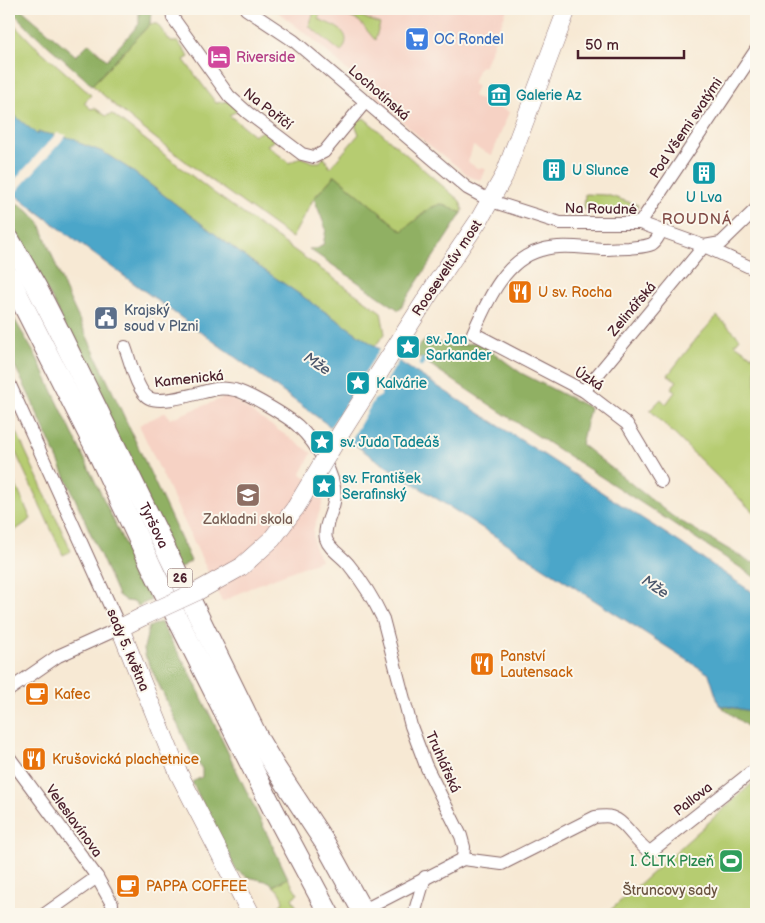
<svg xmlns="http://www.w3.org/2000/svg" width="765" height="923" viewBox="0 0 765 923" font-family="'Balsamiq Sans',sans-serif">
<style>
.built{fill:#f6d2c4}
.green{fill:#b6cc71;stroke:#80764e}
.forest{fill:#90b063;stroke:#6d6847}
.water{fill:#4ba6c9;stroke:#4a627a}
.pier{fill:#f7e9d4}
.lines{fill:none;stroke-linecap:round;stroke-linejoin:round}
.stream{stroke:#4ba6c9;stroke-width:4.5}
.street-casing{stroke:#876666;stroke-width:14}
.secondary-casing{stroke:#876666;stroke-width:19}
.primary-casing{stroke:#876666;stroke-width:22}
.street{stroke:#fff;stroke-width:12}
.secondary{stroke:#fff;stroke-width:18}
.primary{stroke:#fff;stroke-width:20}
.secondary-bridge-casing{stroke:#876666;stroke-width:19;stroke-linecap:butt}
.secondary-bridge{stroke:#fff;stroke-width:18}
.labels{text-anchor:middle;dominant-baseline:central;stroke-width:4;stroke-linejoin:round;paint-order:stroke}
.shield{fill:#fbf7ec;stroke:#7f6065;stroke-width:1}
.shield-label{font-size:12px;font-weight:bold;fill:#4a1f2b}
.shop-label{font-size:14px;fill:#366cbe;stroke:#fbf7ec;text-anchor:start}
.hotel-label{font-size:14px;fill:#b23c85;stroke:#fbf7ec;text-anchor:start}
.street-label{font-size:14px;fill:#4a1f2b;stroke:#fbf7ec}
.culture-label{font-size:14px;fill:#0d838f;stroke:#fbf7ec;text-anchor:start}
.food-label{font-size:14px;fill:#c56008;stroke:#fbf7ec;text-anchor:start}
.service-label{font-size:14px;fill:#4e5e75;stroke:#fbf7ec;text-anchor:start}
.education-label{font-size:14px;fill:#785e54;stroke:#fbf7ec}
.leisure-label{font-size:14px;fill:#27864d;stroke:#fbf7ec;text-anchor:end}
.park-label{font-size:14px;fill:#6a5340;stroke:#fbf7ec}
.neighbourhood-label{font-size:15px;letter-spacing:1px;fill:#824c47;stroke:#fbf7ec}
.water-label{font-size:15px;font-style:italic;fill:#4a556a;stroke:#fbf7ec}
</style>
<rect width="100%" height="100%" fill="#fbf7ec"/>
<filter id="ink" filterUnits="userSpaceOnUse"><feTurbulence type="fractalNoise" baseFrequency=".02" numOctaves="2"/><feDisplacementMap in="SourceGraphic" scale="10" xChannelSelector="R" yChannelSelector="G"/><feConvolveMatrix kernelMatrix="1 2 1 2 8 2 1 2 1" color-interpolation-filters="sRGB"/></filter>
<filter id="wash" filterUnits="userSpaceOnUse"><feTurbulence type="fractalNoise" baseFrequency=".0096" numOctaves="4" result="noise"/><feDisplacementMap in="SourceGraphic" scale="20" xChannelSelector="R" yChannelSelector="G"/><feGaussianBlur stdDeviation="1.12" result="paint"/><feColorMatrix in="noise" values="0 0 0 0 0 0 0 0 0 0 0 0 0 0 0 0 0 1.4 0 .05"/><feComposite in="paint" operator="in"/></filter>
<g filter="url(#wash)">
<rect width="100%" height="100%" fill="#f7e9d4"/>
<g class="built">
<polygon points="274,9 507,9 484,67 480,66 472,84 477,86 473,96 509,112 492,155 473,146 468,162 479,169 481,167 486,169 481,180 472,178 425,142 314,40"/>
<polygon points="228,396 312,453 301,474 322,488 326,487 323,501 313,531 314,546 321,560 256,585 222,602 139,425 166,412 170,419"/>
</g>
<g class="green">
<path d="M315,9h7l-4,10c16,7 38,13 23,33l-32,-26z"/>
<polygon points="331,9 343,9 380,24 375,40 359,21"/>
<polygon points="9,19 33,44 91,95 84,103 91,109 95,108 106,116 112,114 214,193 381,312 385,334 375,346 248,259 128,168 103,152 79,143 38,136 9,111"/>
<path d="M150,24h7l14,18h7l11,15 -5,3 32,43 13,-2 11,9 -11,5 25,20 12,-5 11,9 -10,6 22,18 12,-6 11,5h8l4,-5 6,11 29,-34 -5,-12 3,-4 3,2 4,-2 96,83 3,9 -1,3 -21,-9 -11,4 -27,24 -68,-57 -21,23 -22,40c-68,-49 -138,-96 -200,-153z"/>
<polygon points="585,194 607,195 638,205 635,210 584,210"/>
<polygon points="717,316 740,338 735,344 752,356 756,351 756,515 650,410 661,399 666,404 675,392 671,388 677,381 668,375 697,338"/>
<polygon points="13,424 71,551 63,555 9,438 9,425"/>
<polygon points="14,481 31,519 9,535 9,483"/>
<polygon points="756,780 756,914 606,914"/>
<polygon points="288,878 298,894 292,898 300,914 273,914 283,902 281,893 273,886"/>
</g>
<g class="forest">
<polygon points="10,9 21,9 76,56 89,43 107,60 139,24 139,12 151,9 150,24 92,85 27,27"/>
<polygon points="335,175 402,231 430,208 441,204 462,213 399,310 309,249 317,249 323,245 326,229 314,198"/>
<polygon points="9,201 21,205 39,221 65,289 191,561 177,570 52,299 9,228"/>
<polygon points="9,310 37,358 151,600 138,606 135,602 126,601 118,595 30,397 9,354"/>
<path d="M427,338l24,9 28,-5 42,31 69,35 -9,36 91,72 78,46 6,1v15c-113,-76 -230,-147 -343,-225z"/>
<polygon points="160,622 190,673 288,878 273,886 270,882 248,877 236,870 192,782 202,777 202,769 190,751 145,655 144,648 149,627"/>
<polygon points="719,705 756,712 756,733"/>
</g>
<polygon class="water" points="9,111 38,135 38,132 76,139 79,143 103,152 128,168 248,259 375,346 682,544 756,595 756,712 719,705 709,674 372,457 91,252 14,194 9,189"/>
<g class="pier">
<polygon points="57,133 67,135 14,194 9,189 9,186"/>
<polygon points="381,347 400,359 381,390 381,396 374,400 349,444 329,429 356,388 356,380 361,378"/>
</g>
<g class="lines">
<polyline class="stream" points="421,364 423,360"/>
</g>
</g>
<g filter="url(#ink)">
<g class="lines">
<defs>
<g id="street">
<polyline points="172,9 173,18 229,96 248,113 302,154 314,157 324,152 366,101"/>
<polyline points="246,9 294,41 467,188 491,201 560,223 640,223 704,246 721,243 756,209"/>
<polyline points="640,223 756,50"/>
<path d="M661,232c-3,4 -4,9 -9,12 -7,3 -16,3 -23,4 -9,0 -18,1 -27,1 -19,-1 -42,-5 -61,1 -37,10 -54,52 -68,83l111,58 43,33 34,57"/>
<path d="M125,347c5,13 12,45 24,51 14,7 51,-6 67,-9 6,-1 14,0 19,1 13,3 52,26 63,36 17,16 41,52 36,76 -2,12 -11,25 -8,37 3,10 16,17 23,26 13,16 25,35 34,54l28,107 15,40 35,70 3,11 -1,12"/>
<polyline points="9,383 120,628 58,656 9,690"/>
<polyline points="584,391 704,246 756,270"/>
<polyline points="9,757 97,877 112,904"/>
<path d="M463,859l39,5 93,-47c5,0 11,-2 16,0 16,5 24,26 39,35l100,-79 6,-2"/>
<polyline points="362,911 463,859"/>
<polyline points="45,914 97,877"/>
<polyline points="414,914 425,877"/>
</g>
<g id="secondary">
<polyline points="435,285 479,220 504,176 567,9"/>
<polyline points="241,567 272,539 296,507"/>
<polyline points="144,616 120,628 179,774 251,914"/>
</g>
<g id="primary">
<path id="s1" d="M9,239l28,49 22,43 201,411 15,25 50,76 39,71"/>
<polyline points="9,277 97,451 156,576 274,811 329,914"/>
</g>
</defs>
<use href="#street" class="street-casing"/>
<use href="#secondary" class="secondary-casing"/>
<use href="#primary" class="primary-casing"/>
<use href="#street" class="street"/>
<use href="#secondary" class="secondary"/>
<use href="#primary" class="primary"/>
<defs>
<g id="secondary-bridge">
<polyline points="296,507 337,439 435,285"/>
<polyline points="144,616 198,591 241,567"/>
</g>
</defs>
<use href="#secondary-bridge" class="secondary-bridge-casing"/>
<use href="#secondary-bridge" class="secondary-bridge"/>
</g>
</g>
<defs>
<symbol id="supermarket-square" viewBox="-11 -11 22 22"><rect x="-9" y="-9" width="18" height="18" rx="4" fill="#3f7fe0" stroke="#fbf7ec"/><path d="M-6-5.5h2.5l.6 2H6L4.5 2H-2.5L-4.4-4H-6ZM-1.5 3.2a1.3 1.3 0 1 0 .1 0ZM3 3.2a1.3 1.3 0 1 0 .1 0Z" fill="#fff"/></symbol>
<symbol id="hotel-square" viewBox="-11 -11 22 22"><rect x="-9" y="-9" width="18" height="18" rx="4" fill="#d1479c" stroke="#fbf7ec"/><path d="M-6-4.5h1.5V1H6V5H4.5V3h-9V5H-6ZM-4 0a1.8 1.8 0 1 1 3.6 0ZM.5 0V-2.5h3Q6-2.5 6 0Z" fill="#fff"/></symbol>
<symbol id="museum-square" viewBox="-11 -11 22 22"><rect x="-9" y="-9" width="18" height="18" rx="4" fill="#0f9aa8" stroke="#fbf7ec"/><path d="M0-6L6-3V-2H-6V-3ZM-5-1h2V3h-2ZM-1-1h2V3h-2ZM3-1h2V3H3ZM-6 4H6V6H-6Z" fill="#fff"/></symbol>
<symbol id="building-square" viewBox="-11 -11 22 22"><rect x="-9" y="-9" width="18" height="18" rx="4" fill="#0f9aa8" stroke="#fbf7ec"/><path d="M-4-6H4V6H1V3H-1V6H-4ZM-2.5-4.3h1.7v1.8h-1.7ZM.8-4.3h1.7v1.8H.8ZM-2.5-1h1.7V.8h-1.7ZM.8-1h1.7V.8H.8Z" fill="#fff"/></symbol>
<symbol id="restaurant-square" viewBox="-11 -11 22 22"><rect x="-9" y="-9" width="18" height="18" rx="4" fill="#e8710a" stroke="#fbf7ec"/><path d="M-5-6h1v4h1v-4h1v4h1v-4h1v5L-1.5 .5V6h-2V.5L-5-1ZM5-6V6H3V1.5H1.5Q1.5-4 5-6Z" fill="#fff"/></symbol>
<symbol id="civic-square" viewBox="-11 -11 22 22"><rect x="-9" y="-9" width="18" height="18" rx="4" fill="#5c6f8a" stroke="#fbf7ec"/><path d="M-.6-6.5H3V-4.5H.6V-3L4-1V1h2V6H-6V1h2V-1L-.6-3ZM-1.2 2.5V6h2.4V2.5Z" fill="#fff"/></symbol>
<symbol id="sight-square" viewBox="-11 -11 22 22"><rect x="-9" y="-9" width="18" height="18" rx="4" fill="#0f9aa8" stroke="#fbf7ec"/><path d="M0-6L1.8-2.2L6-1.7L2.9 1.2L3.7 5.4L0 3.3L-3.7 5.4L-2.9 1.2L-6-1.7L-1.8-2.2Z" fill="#fff"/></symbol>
<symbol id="school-square" viewBox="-11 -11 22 22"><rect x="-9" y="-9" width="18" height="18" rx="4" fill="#8d6e63" stroke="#fbf7ec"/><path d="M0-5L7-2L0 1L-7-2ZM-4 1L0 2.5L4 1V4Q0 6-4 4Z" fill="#fff"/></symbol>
<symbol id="cafe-square" viewBox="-11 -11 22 22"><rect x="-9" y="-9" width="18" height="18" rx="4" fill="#e8710a" stroke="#fbf7ec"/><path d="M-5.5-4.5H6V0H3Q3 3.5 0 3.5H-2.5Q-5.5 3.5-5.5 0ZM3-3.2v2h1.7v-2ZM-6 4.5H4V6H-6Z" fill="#fff"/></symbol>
<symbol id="stadium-square" viewBox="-11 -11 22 22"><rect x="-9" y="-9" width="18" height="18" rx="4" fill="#2e9e5b" stroke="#fbf7ec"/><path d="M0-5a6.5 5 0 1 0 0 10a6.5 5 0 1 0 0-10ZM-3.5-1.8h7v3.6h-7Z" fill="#fff"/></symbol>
</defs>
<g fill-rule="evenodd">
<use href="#supermarket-square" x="403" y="25" width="28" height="28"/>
<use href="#hotel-square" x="205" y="43" width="28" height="28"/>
<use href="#museum-square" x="485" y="81" width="28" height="28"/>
<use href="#building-square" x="540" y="156" width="28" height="28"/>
<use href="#building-square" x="690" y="159" width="28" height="28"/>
<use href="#restaurant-square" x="506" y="278" width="28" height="28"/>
<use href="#civic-square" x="92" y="304" width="28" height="28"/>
<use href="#sight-square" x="394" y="333" width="28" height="28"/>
<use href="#sight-square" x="344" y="369" width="28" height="28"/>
<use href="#sight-square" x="308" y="428" width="28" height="28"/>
<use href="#sight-square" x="310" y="472" width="28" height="28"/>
<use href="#school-square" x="234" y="481" width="28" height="28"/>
<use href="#restaurant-square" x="468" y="650" width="28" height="28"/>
<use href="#cafe-square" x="23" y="680" width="28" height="28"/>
<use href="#restaurant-square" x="20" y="745" width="28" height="28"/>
<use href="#stadium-square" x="717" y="847" width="28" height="28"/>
<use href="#cafe-square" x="114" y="872" width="28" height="28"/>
</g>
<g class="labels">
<rect class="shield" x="167.5" y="568.5" width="25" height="19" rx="4"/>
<g class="shield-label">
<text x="180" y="578">26</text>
</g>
<g class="shop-label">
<text x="434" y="39">OC Rondel</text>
</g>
<g class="hotel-label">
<text x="236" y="57">Riverside</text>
</g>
<g class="street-label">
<text transform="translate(379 93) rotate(41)">Lochotínská</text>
<text transform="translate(268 109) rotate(38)">Na Poříčí</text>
<text transform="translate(686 128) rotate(-56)">Pod Všemi svatými</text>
<text transform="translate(601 209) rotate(1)">Na Roudné</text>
<text transform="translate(447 268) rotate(-56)">Rooseveltův most</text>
<text transform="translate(632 309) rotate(-50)">Zelinářská</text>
<text transform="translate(189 379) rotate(-6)">Kamenická</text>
<text transform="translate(589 379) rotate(32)">Úzká</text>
<text stroke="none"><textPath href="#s1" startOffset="321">Tyršova</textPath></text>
<text transform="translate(128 650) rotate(67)">sady 5. května</text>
<text transform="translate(443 762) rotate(66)">Truhlářská</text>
<text transform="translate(693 799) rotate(-38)">Pallova</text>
<text transform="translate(74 821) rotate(54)">Veleslavínova</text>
</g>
<g class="culture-label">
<text x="516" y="95">Galerie Az</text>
<text x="572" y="170">U Slunce</text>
<text x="704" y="197" text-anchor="middle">U Lva</text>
<text x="426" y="339">sv. Jan<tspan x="426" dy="16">Sarkander</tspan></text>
<text x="376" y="383">Kalvárie</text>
<text x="340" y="442">sv. Juda Tadeáš</text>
<text x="342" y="478">sv. František<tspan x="342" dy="16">Serafinský</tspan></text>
</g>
<g class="food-label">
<text x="538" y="292">U sv. Rocha</text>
<text x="500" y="656">Panství<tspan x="500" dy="16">Lautensack</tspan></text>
<text x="54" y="694">Kafec</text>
<text x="52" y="759">Krušovická plachetnice</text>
<text x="146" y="886">PAPPA COFFEE</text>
</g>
<g class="service-label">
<text x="124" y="310">Krajský<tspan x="124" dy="16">soud v Plzni</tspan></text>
</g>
<g class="education-label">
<text x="248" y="519">Zakladni skola</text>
</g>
<g class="leisure-label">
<text x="714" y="861">I. ČLTK Plzeň</text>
</g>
<g class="park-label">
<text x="670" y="890">Štruncovy sady</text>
</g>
<g class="neighbourhood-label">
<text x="697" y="219">ROUDNÁ</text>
</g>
<g class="water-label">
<text transform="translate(317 364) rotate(34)">Mže</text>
<text transform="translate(655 587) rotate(34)">Mže</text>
</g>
</g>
<rect width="765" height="923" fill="none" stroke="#fbf7ec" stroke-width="30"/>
<path d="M578 50v8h106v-8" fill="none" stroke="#4a1f2b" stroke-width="2.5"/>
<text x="585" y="50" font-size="15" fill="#4a1f2b" stroke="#fbf7ec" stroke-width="4" paint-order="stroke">50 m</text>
</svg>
